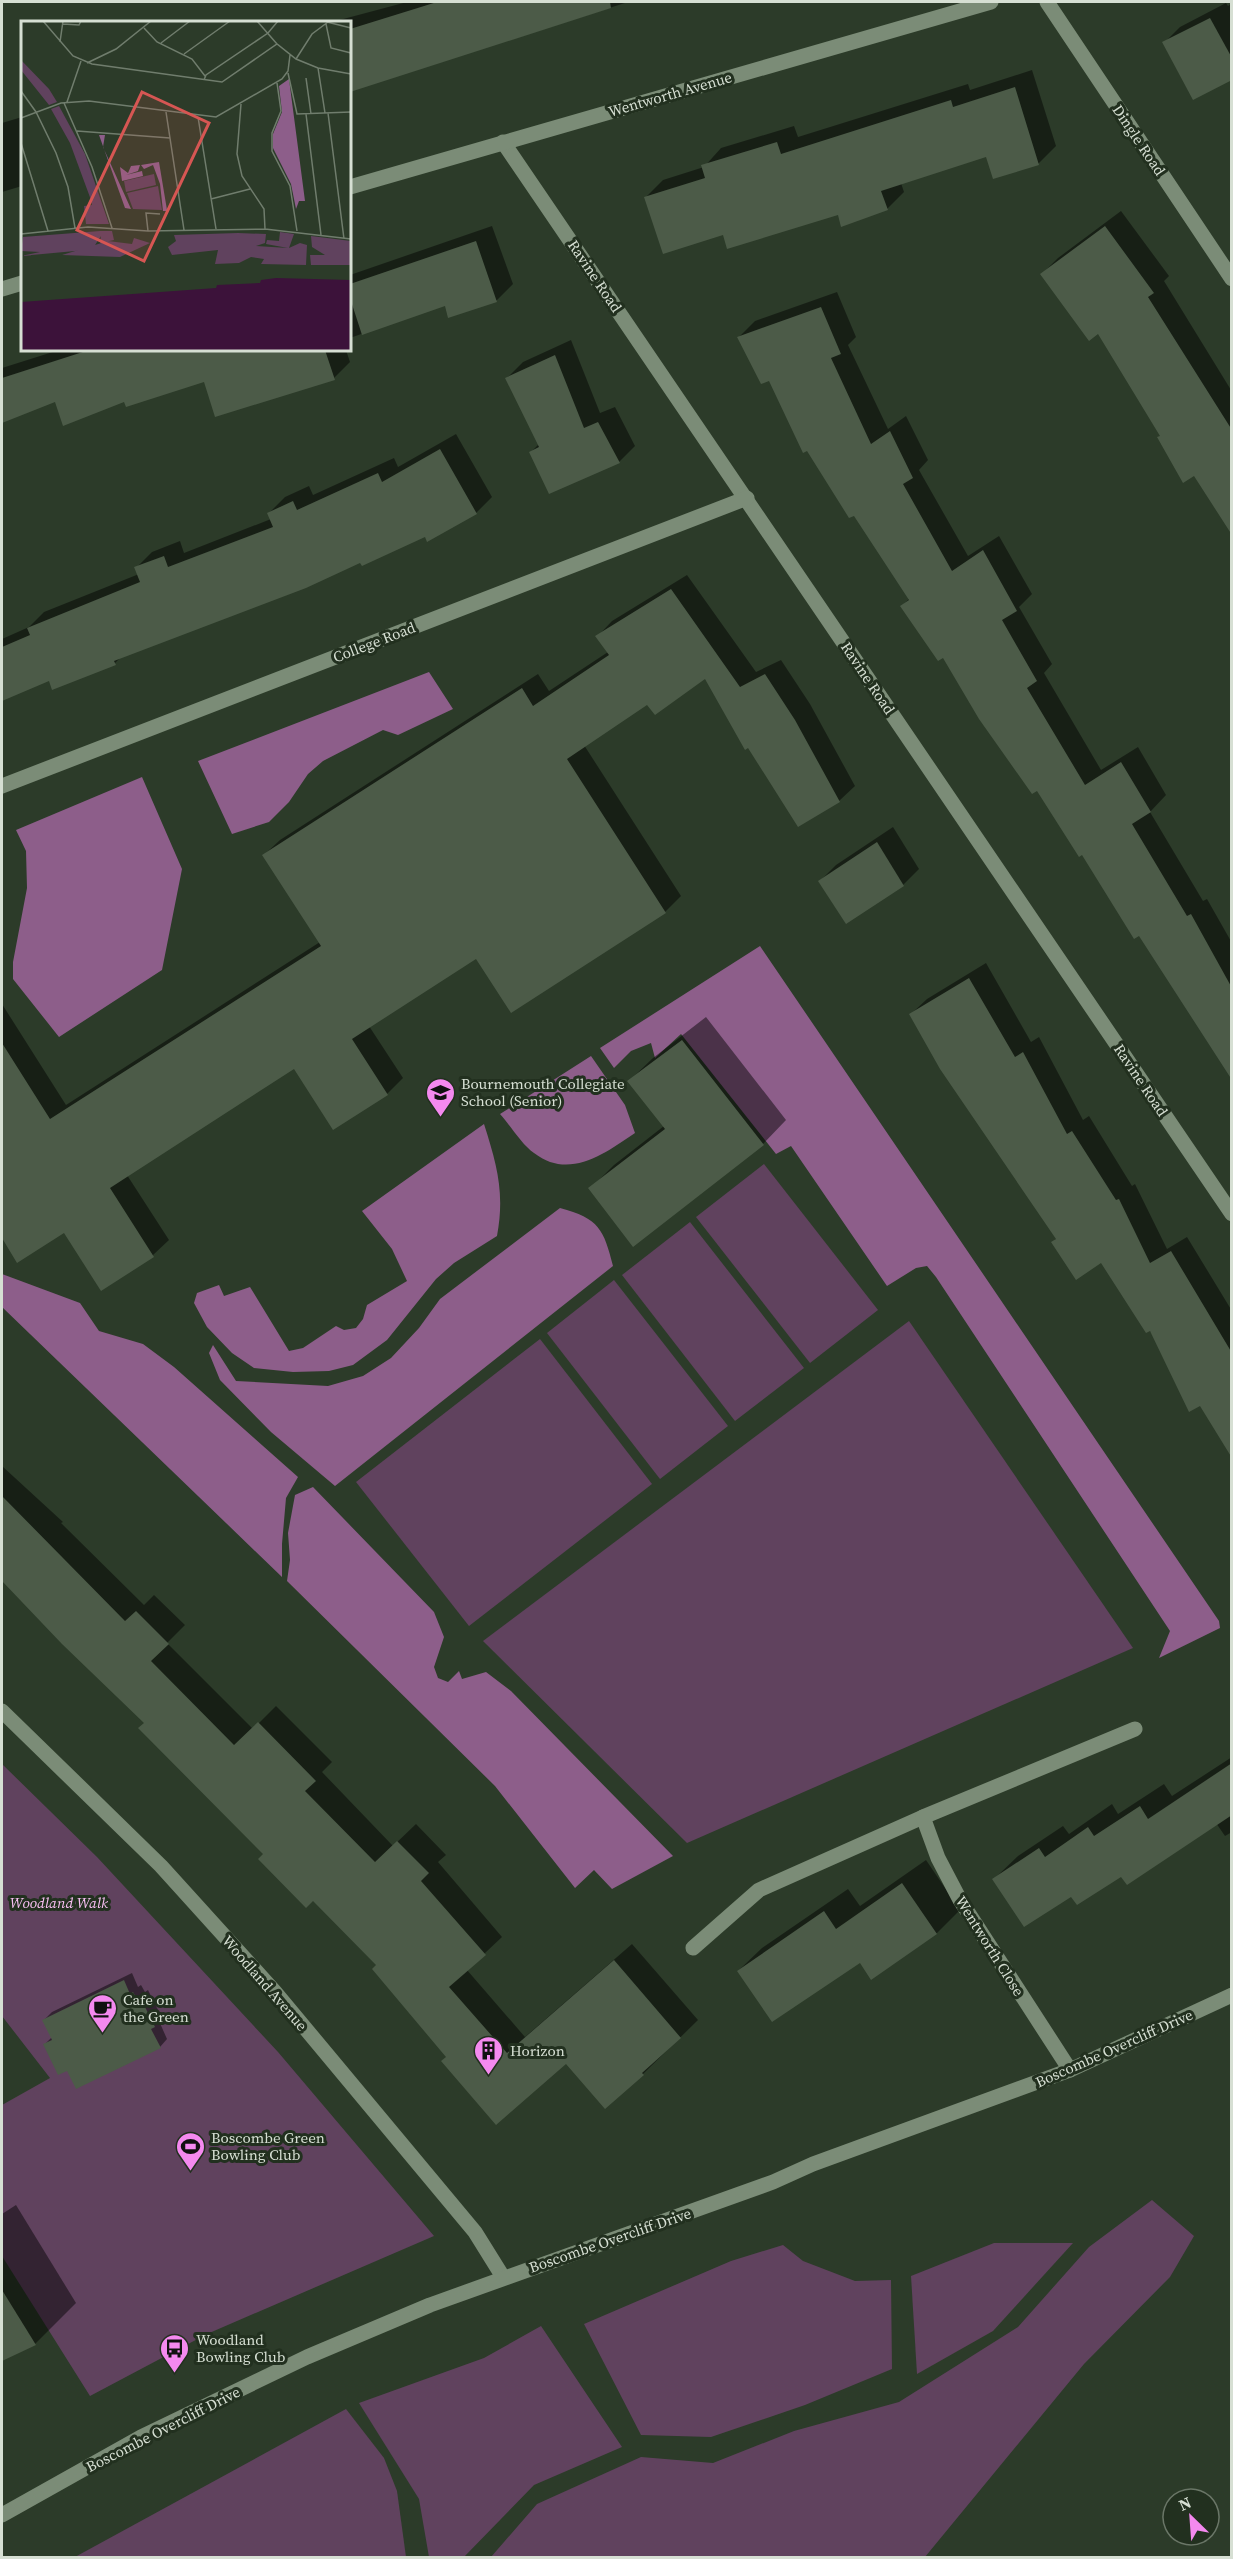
<svg xmlns="http://www.w3.org/2000/svg" width="1233" height="2559" viewBox="0 0 1233 2559" font-family="'Source Serif 4',serif">
<style>
.green{fill:#60425e}
.forest{fill:#8d5e8a}
.shadow{fill:#0007}
.building{fill:#4c5b48}
.lines{fill:none;stroke-linecap:round;stroke-linejoin:round}
.street{stroke:#7b8c77;stroke-width:15}
.secondary{stroke:#7b8c77;stroke-width:15}
.labels{text-anchor:middle;dominant-baseline:central;stroke-width:6;stroke-linejoin:round;paint-order:stroke}
.street-label{font-size:15px;fill:#d6dfd3;stroke:#22301f}
.poi-label{font-size:15px;fill:#d6dfd3;stroke:#22301f;text-anchor:start}
.park-label{font-size:15px;font-style:italic;fill:#f8bff3;stroke:#22301f}
.inset-road{fill:none;stroke:#707d6d;stroke-width:1.5}
.view{fill:#d65653;fill-opacity:0.15;stroke:#d65653;stroke-width:3}
.inset-edge{fill:none;stroke:#d6dfd3;stroke-width:3}
</style>
<rect width="100%" height="100%" fill="#2c3b29"/>
<g class="green">
<polygon points="764,1164 878,1310 810,1363 696,1217"/>
<polygon points="690,1222 804,1368 735,1421 622,1275"/>
<polygon points="614,1280 728,1426 660,1479 547,1333"/>
<polygon points="909,1321 1133,1648 687,1843 483,1641"/>
<polygon points="540,1339 652,1484 469,1626 356,1482"/>
<polygon points="2,1764 97,1857 278,2052 434,2236 207,2334 90,2396 2,2256 2,2105 50,2078 2,2016"/>
<polygon points="1152,2200 1194,2236 1170,2277 1084,2364 925,2557 491,2557 537,2504 641,2457 713,2463 794,2431 899,2402 1018,2327 1089,2247"/>
<polygon points="994,2243 1073,2243 993,2331 917,2374 911,2276"/>
<polygon points="783,2245 803,2261 855,2281 891,2280 892,2369 805,2405 711,2437 641,2435 584,2324 731,2261"/>
<polygon points="541,2326 622,2447 534,2485 464,2557 429,2557 419,2499 359,2403 484,2358"/>
<polygon points="346,2409 384,2458 397,2491 406,2557 75,2557"/>
</g>
<g class="forest">
<polygon points="429,672 453,709 398,735 383,730 323,761 308,774 289,802 269,822 232,834 198,761"/>
<polygon points="142,777 182,869 162,970 59,1037 13,979 13,962 27,888 26,851 16,830"/>
<polygon points="760,946 1219,1621 1220,1628 1159,1658 1170,1631 936,1277 927,1266 916,1268 887,1286 791,1146 776,1154 681,1034 655,1058 651,1043 631,1051 614,1068 600,1048"/>
<path d="M591,1056l34,49 10,28c-31,21 -66,47 -101,20 -12,-8 -24,-28 -34,-39z"/>
<path d="M484,1124c13,41 21,69 13,112l-43,27 -18,16 -49,61 -34,25 -24,6 -36,1 -39,-4 -22,-15 -25,-26 -13,-24 3,-10 22,-8 5,11 26,-9 39,64 14,-3 33,-22 8,4 12,-2 7,-9 4,-14 40,-24 -15,-32 -30,-38z"/>
<path d="M560,1208c39,10 44,22 53,58l-278,220 -64,-54 -51,-52 -11,-27 4,-8 23,36 92,5 35,-10 28,-18 28,-30 21,-29z"/>
<polygon points="2,1274 80,1303 99,1331 143,1344 174,1367 298,1477 286,1498 282,1544 282,1577 2,1307"/>
<polygon points="313,1487 434,1612 444,1637 434,1667 438,1678 448,1682 459,1671 462,1679 486,1672 511,1691 673,1856 612,1889 594,1870 575,1888 495,1786 287,1581 290,1560 288,1533 295,1495"/>
</g>
<g class="shadow">
<polygon points="407,2 628,2 350,91 350,22 332,22"/>
<polygon points="1226,3 1228,6 1232,3 1232,78 1164,43 1180,27"/>
<polygon points="1032,70 1056,146 1039,163 994,178 987,155 901,183 904,192 887,209 839,213 724,233 646,197 663,180 704,167 721,148 794,126 798,137 968,84 970,90"/>
<polygon points="22,117 22,186 2,192 2,123"/>
<polygon points="1121,211 1169,276 1164,281 1231,390 1232,533 1195,474 1161,435 1098,332 1042,274 1058,258"/>
<polygon points="492,226 513,284 497,300 449,316 446,304 350,338 350,275"/>
<polygon points="837,292 856,337 848,345 888,429 906,416 928,460 919,470 968,556 999,536 1032,594 1019,607 1052,664 1044,673 1101,770 1138,747 1166,795 1150,812 1203,901 1207,899 1232,943 1232,1077 1139,934 943,656 902,606 910,598 770,379 739,337 755,321"/>
<polygon points="571,340 600,413 615,407 635,446 619,462 531,452 539,444 507,378 523,362"/>
<polygon points="59,350 346,350 350,362 334,378 205,380 55,400 2,421 2,368"/>
<polygon points="456,434 492,497 476,513 122,656 115,663 49,679 2,700 2,639 29,627 44,612 139,574 136,568 152,552 180,541 184,553 271,519 269,513 285,497 309,486 313,495 394,458 398,467"/>
<polygon points="687,575 756,672 781,660 810,704 855,786 839,801 706,677 648,703 584,745 681,896 665,912 511,1011 477,957 369,1026 403,1078 387,1094 295,1067 127,1175 169,1240 153,1255 101,1289 64,1231 18,1261 2,1235 2,1004 66,1105 320,942 264,855 280,840 538,674 549,691 608,652 597,637 612,621"/>
<polygon points="893,827 919,869 903,885 820,881 836,865"/>
<polygon points="986,963 1031,1042 1039,1037 1083,1120 1089,1116 1132,1186 1135,1184 1167,1249 1187,1237 1232,1311 1232,1455 1201,1404 1101,1261 1053,1242 1057,1238 911,1014 927,999"/>
<polygon points="706,1017 786,1120 763,1144 590,1189 614,1165 664,1126 629,1081 653,1058"/>
<polygon points="2,1466 63,1522 61,1523 144,1605 154,1595 185,1625 167,1643 253,1729 276,1706 332,1762 322,1772 393,1846 416,1824 446,1855 438,1862 502,1937 467,1970 525,2037 632,1944 698,2020 643,2074 566,2062 448,2056 378,1965 313,1899 265,1854 146,1723 2,1579"/>
<polygon points="1232,1757 1232,1832 1225,1836 1216,1823 1121,1874 1071,1894 994,1879 1018,1856 1063,1826 1069,1834 1112,1804 1118,1814 1164,1784 1172,1796"/>
<polygon points="926,1860 960,1910 937,1933 871,1978 860,1961 738,1971 762,1948 848,1889 860,1906"/>
<polygon points="132,1973 138,1987 141,1985 145,1992 148,1990 162,2018 159,2021 167,2039 160,2047 67,2069 45,2044 52,2037 44,2020 52,2012"/>
<polygon points="16,2205 76,2303 35,2344 2,2360 2,2214"/>
</g>
<g class="building">
<polygon points="437,2 610,2 611,8 350,92 350,29"/>
<polygon points="1210,18 1232,58 1232,80 1193,100 1162,42"/>
<polygon points="1015,87 1039,165 993,179 986,157 881,191 888,210 841,227 838,215 727,249 723,235 663,254 644,197 705,178 701,165 777,142 781,154 951,100 953,107"/>
<polygon points="1105,226 1154,293 1148,297 1232,430 1232,535 1194,476 1183,483 1157,437 1160,436 1098,334 1089,341 1040,274"/>
<polygon points="476,241 497,302 448,318 445,306 362,335 350,298 350,284"/>
<polygon points="821,307 841,354 831,358 871,444 890,431 913,478 903,484 952,571 983,550 1017,611 1002,620 1037,681 1027,688 1085,785 1121,762 1151,812 1132,824 1187,916 1191,914 1232,988 1232,1080 1139,936 1134,939 1082,855 1079,857 1037,791 1032,794 979,719 943,658 938,661 900,606 909,600 854,516 849,518 807,451 803,453 769,381 761,384 737,337"/>
<polygon points="89,350 325,350 335,380 215,417 204,382 126,407 124,402 63,426 55,402 2,423 2,378"/>
<polygon points="555,355 584,428 598,422 620,463 549,494 529,452 539,447 505,378"/>
<polygon points="440,449 477,514 427,542 425,537 362,566 360,563 306,588 114,661 116,665 52,690 49,681 2,701 2,647 30,635 27,628 140,582 134,567 164,556 168,567 273,527 267,513 293,501 297,510 378,473 382,482"/>
<polygon points="671,589 740,687 765,674 795,720 840,802 798,827 748,748 745,750 705,679 655,715 647,705 567,759 666,913 511,1013 476,959 352,1039 388,1095 333,1130 294,1069 110,1188 154,1257 101,1291 64,1233 17,1263 2,1238 2,1043 50,1119 321,946 262,855 522,688 533,706 609,655 595,636"/>
<polygon points="877,842 904,886 846,924 818,881"/>
<polygon points="969,978 1015,1057 1023,1052 1067,1134 1072,1131 1116,1200 1119,1199 1150,1263 1171,1251 1232,1353 1232,1458 1200,1406 1189,1412 1150,1331 1146,1333 1101,1263 1076,1280 1051,1242 1056,1239 940,1069 909,1014"/>
<polygon points="682,1040 764,1145 633,1247 588,1188 665,1129 627,1081"/>
<polygon points="2,1496 125,1621 136,1611 169,1644 151,1661 234,1745 258,1722 316,1781 305,1791 375,1862 397,1841 429,1873 421,1881 486,1955 449,1987 507,2053 614,1960 681,2038 642,2073 644,2075 605,2109 566,2064 496,2125 441,2061 446,2057 372,1969 376,1965 313,1901 306,1908 258,1859 263,1854 138,1728 144,1723 62,1644 2,1581"/>
<polygon points="1232,1763 1232,1815 1127,1885 1121,1877 1077,1905 1071,1897 1024,1927 992,1879 1039,1848 1045,1857 1088,1827 1094,1836 1140,1806 1148,1819"/>
<polygon points="902,1883 937,1934 871,1980 860,1963 772,2022 737,1971 824,1911 836,1929"/>
<polygon points="124,1980 130,1994 133,1992 137,1999 140,1997 155,2027 151,2029 161,2048 76,2089 67,2071 58,2075 43,2044 52,2040 42,2020"/>
<polygon points="2,2290 36,2345 2,2361"/>
</g>
<g class="lines">
<g class="street">
<polyline points="1047,2 1232,279"/>
<polyline points="503,142 1232,1214"/>
<polyline points="2,786 747,498"/>
<polyline points="2,1711 161,1866 275,1992 475,2232 503,2277"/>
<polyline points="693,1948 759,1890 923,1817"/>
<polyline points="1070,2070 960,1900 938,1858 923,1817 1135,1729"/>
</g>
<g class="secondary">
<polyline points="350,187 991,2"/>
<polyline points="2,289 22,283"/>
<polyline points="2,2515 141,2437 307,2357 430,2305 773,2182 813,2164 1070,2070 1232,1995"/>
</g>
</g>
<defs>
<symbol id="school-pin" viewBox="-11 -11 22 30"><path d="M0 17L-7.5 6A9.5 9.5 0 1 1 7.5 6Z" fill="#f489ef" stroke="#22301f"/><path d="M0-5L7-2L0 1L-7-2ZM-4 1L0 2.5L4 1V4Q0 6-4 4Z" fill="#111"/></symbol>
<symbol id="cafe-pin" viewBox="-11 -11 22 30"><path d="M0 17L-7.5 6A9.5 9.5 0 1 1 7.5 6Z" fill="#f489ef" stroke="#22301f"/><path d="M-5.5-4.5H6V0H3Q3 3.5 0 3.5H-2.5Q-5.5 3.5-5.5 0ZM3-3.2v2h1.7v-2ZM-6 4.5H4V6H-6Z" fill="#111"/></symbol>
<symbol id="building-pin" viewBox="-11 -11 22 30"><path d="M0 17L-7.5 6A9.5 9.5 0 1 1 7.5 6Z" fill="#f489ef" stroke="#22301f"/><path d="M-4-6H4V6H1V3H-1V6H-4ZM-2.5-4.3h1.7v1.8h-1.7ZM.8-4.3h1.7v1.8H.8ZM-2.5-1h1.7V.8h-1.7ZM.8-1h1.7V.8H.8Z" fill="#111"/></symbol>
<symbol id="stadium-pin" viewBox="-11 -11 22 30"><path d="M0 17L-7.5 6A9.5 9.5 0 1 1 7.5 6Z" fill="#f489ef" stroke="#22301f"/><path d="M0-5a6.5 5 0 1 0 0 10a6.5 5 0 1 0 0-10ZM-3.5-1.8h7v3.6h-7Z" fill="#111"/></symbol>
<symbol id="bus-pin" viewBox="-11 -11 22 30"><path d="M0 17L-7.5 6A9.5 9.5 0 1 1 7.5 6Z" fill="#f489ef" stroke="#22301f"/><path d="M-5-6H5V4H4V6H2V4H-2V6H-4V4H-5ZM-3.5-4V0h7V-4ZM-3.5 1.2v1.5H-2V1.2ZM2 1.2v1.5H3.5V1.2Z" fill="#111"/></symbol>
</defs>
<g fill-rule="evenodd">
<use href="#school-pin" x="424" y="1076" width="33" height="45"/>
<use href="#cafe-pin" x="86" y="1992" width="33" height="45"/>
<use href="#building-pin" x="472" y="2034" width="33" height="45"/>
<use href="#stadium-pin" x="174" y="2130" width="33" height="45"/>
<use href="#bus-pin" x="158" y="2332" width="33" height="45"/>
</g>
<g class="labels">
<g class="street-label">
<text transform="translate(670 94) rotate(-16)">Wentworth Avenue</text>
<text transform="translate(1139 140) rotate(56)">Dingle Road</text>
<text transform="translate(595 276) rotate(56)">Ravine Road</text>
<text transform="translate(374 642) rotate(-21)">College Road</text>
<text transform="translate(868 678) rotate(56)">Ravine Road</text>
<text transform="translate(1141 1080) rotate(56)">Ravine Road</text>
<text transform="translate(990 1946) rotate(58)">Wentworth Close</text>
<text transform="translate(265 1983) rotate(49)">Woodland Avenue</text>
<text transform="translate(1114 2048) rotate(-24)">Boscombe Overcliff Drive</text>
<text transform="translate(610 2240) rotate(-19)">Boscombe Overcliff Drive</text>
<text transform="translate(163 2429) rotate(-27)">Boscombe Overcliff Drive</text>
</g>
<g class="poi-label">
<text x="461" y="1083">Bournemouth Collegiate<tspan x="461" dy="17">School (Senior)</tspan></text>
<text x="123" y="1999">Cafe on<tspan x="123" dy="17">the Green</tspan></text>
<text x="510" y="2050">Horizon</text>
<text x="211" y="2137">Boscombe Green<tspan x="211" dy="17">Bowling Club</tspan></text>
<text x="196" y="2339">Woodland<tspan x="196" dy="17">Bowling Club</tspan></text>
</g>
<g class="park-label">
<text x="59" y="1902">Woodland Walk</text>
</g>
</g>
<g transform="translate(21 21)">
<rect width="330" height="330" fill="#2c3b29"/>
<path d="M0,39l28,29 8,13 -8,3 -28,-35zM38,85l26,48 24,70h-23l-2,-18 8,-1 -1,-5 -21,-57 -19,-34zM133,153l2,11 -30,7 -2,-11zM137,165l4,24 -29,-1 -6,-16zM79,210h12l2,9 -14,3 1,-7 -6,9 -20,6 -54,5 19,-4 -19,-1 2,-14zM259,211l14,2 -5,14 11,-5 7,2 -1,20 -45,-1 3,-5 -13,-2 -12,6 -24,1 3,-14 -46,5 -4,-8 8,-6 -2,-6 64,-2 28,1 -1,9 -9,3 32,2 -22,-4 1,-4 12,1zM290,215l40,5v24h-40l-1,-10h15l-13,-8zM113,217l16,5 -30,14 -58,-2 46,-14 24,3z" fill="#60425e"/>
<path d="M268,58l16,122h-6l-3,8 -5,-25 -18,-36v-14l9,-22 -3,-26zM78,114h6l-2,12 28,62 -6,-1zM138,141l8,48v1h-4l-3,-27 -7,-19 -9,4 -3,-4zM119,144l-2,6 -12,4 16,-4 1,5 -21,5 -2,-14 8,6 3,-7z" fill="#8d5e8a"/>
<path d="M255,257l75,2v71h-330v-49l195,-14 1,-3 43,-2 1,-3z" fill="#3c123a"/>
<path class="inset-road" d="M22,0l30,35 19,8 130,18 55,-38 19,15 22,9 33,6M236,0l20,23M306,1l24,6M42,3l16,1 2,-4M305,3l5,24 20,5M123,7l13,14 35,17 13,17M39,21l3,-21M140,22l29,-22M163,33l46,-33M275,38l16,-25 16,-12M66,42l29,-14 35,-28M297,47l7,45M267,52l9,41 54,-2M285,57l5,36M183,59l2,-5 62,-42 10,-12M256,62l4,28 -9,22v18l18,35 7,45M0,70l15,21 20,41 12,34 7,41M46,81l14,-41M43,82l28,64 20,61M220,83l-4,50 5,22 22,33 1,20M145,91l18,118M307,92l16,126M285,93l15,121M177,96l18,112M0,97l40,-15 28,-2 127,16 66,-38 6,-8 2,-16M56,110l93,7M0,122l27,88M190,178l39,-10M127,210l-2,-18 14,1M0,213l67,-7 60,4 117,-2 86,10"/>
<path class="view" d="M121,71l67,31 -65,138 -67,-31z"/>
<rect width="330" height="330" class="inset-edge"/>
</g>
<rect width="1233" height="2559" fill="none" stroke="#d6dfd3" stroke-width="6"/>
<g transform="translate(1191 2517) rotate(335)"><circle r="28" fill="#22301f" stroke="#6a7667" stroke-width="1.5"/>
<path d="M0-4.5L10 22L0 15L-10 22Z" fill="#f489ef"/>
<text y="-9" font-size="16" font-weight="bold" text-anchor="middle" fill="#d6dfd3">N</text>
</g>
</svg>
